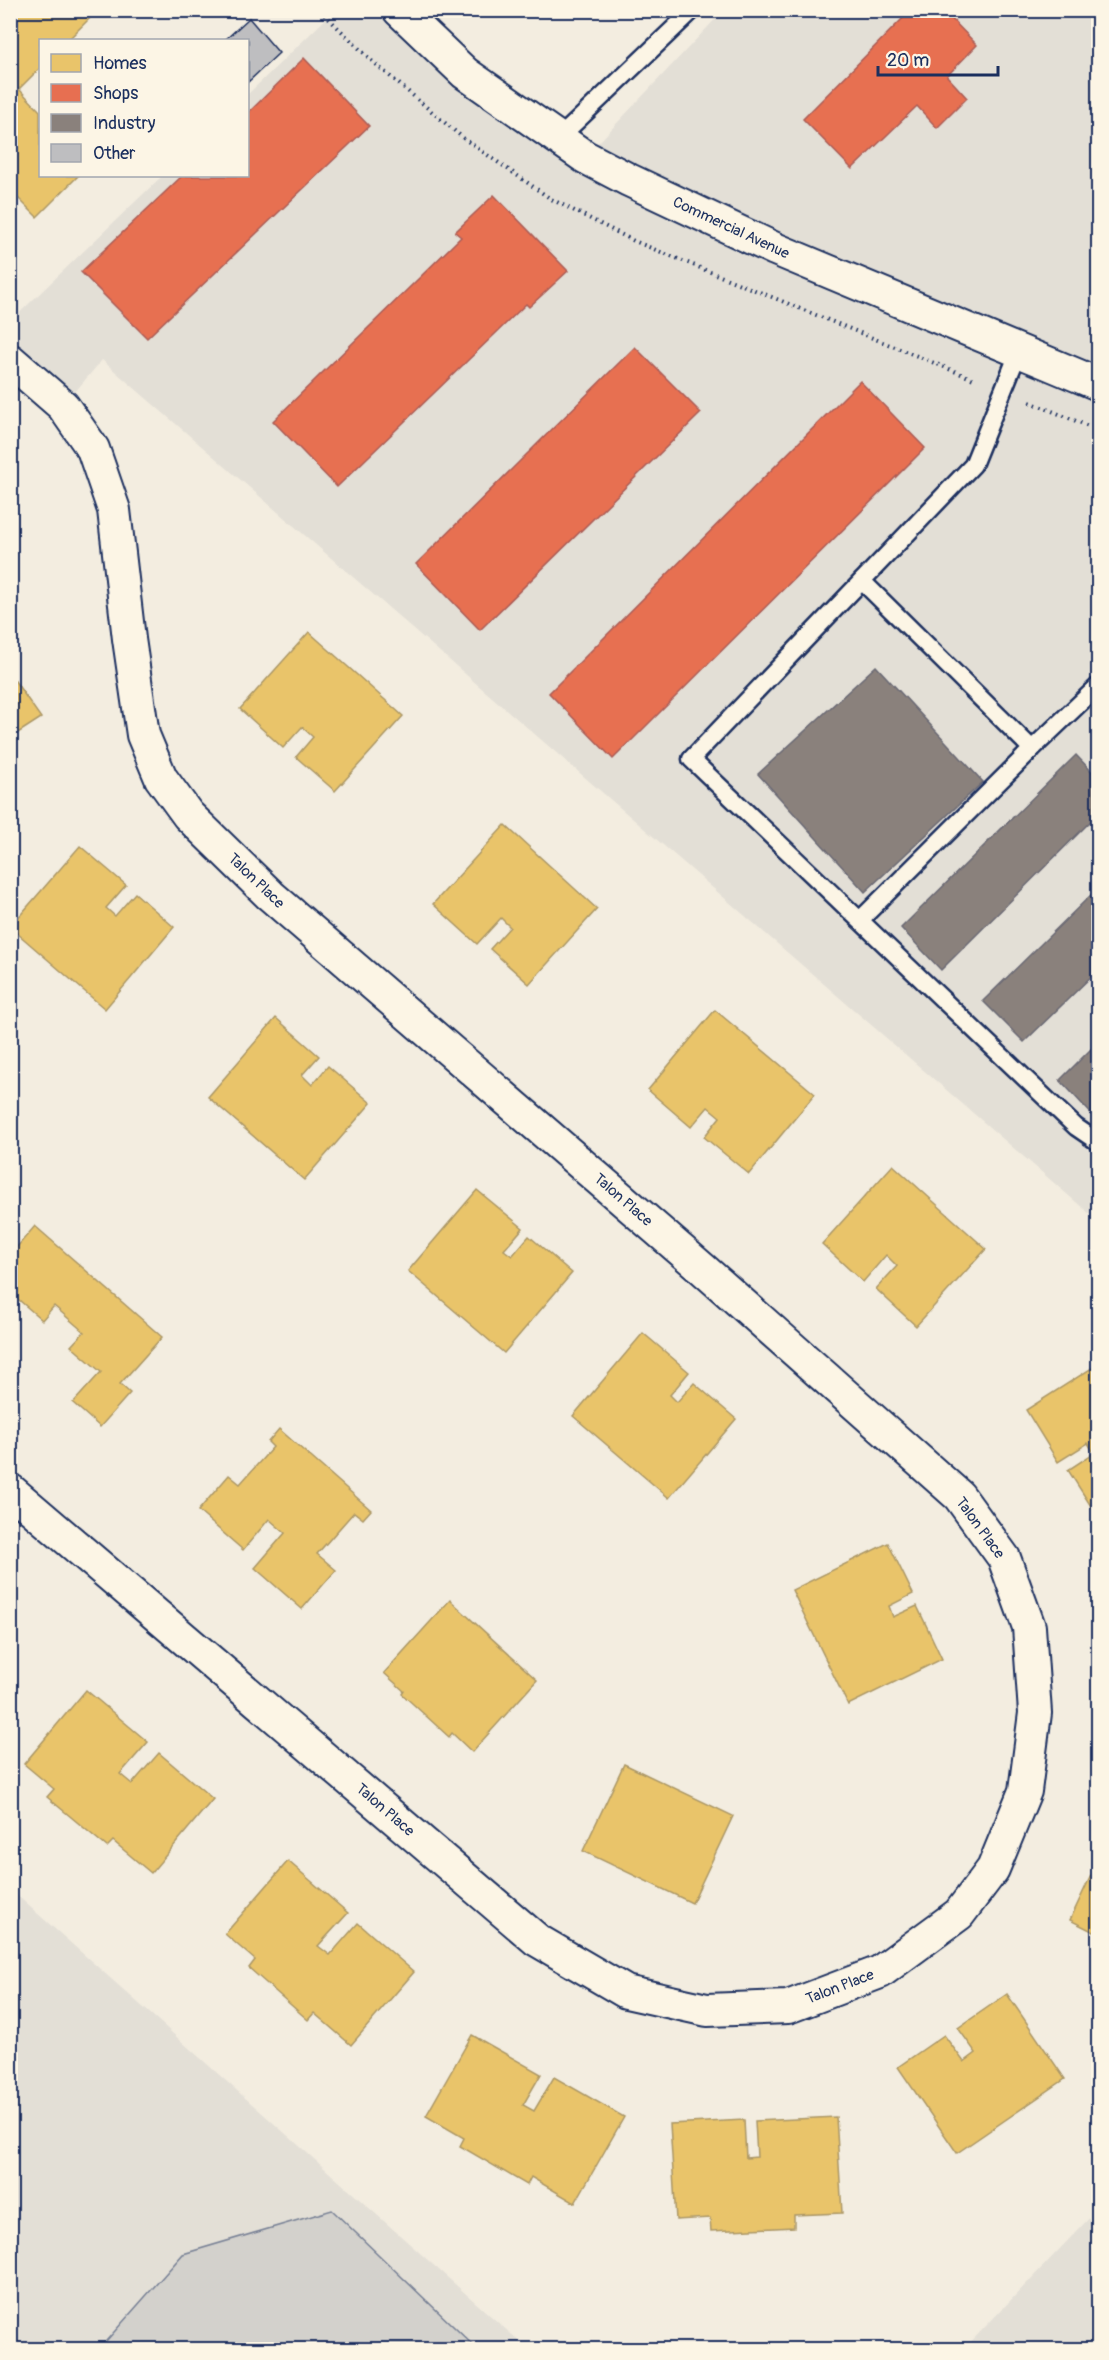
<svg xmlns="http://www.w3.org/2000/svg" width="1109" height="2360" viewBox="0 0 1109 2360" font-family="Pangolin,sans-serif">
<style>
.built{fill:#e3dfd6}
.green{fill:#d3d1cc;stroke:#778095;stroke-width:1.5}
.homes{fill:#e9c46a;stroke:#ab9766;stroke-width:1.5}
.shops{fill:#e76f51;stroke:#aa5c55;stroke-width:1.5}
.industry{fill:#8a817c;stroke:#696873;stroke-width:1.5}
.building{fill:#bebec0;stroke:#1b2f5e;stroke-width:1.5}
.lines{fill:none;stroke-linecap:round;stroke-linejoin:round}
.lane-casing{stroke:#1b2f5e;stroke-width:21}
.street-casing{stroke:#1b2f5e;stroke-width:36}
.path{stroke:#1b2f5e;stroke-width:4;stroke-dasharray:1.5 4.5;stroke-linecap:butt}
.lane{stroke:#fcf5e5;stroke-width:16}
.street{stroke:#fcf5e5;stroke-width:32}
.labels{text-anchor:middle;dominant-baseline:central;stroke-width:6;stroke-linejoin:round;paint-order:stroke}
.street-label{font-size:15px;fill:#1b2f5e;stroke:#fcf5e5}
</style>
<rect width="100%" height="100%" fill="#f3ede0"/>
<filter id="ink" filterUnits="userSpaceOnUse"><feTurbulence type="fractalNoise" baseFrequency=".0167" numOctaves="2"/><feDisplacementMap in="SourceGraphic" scale="12" xChannelSelector="R" yChannelSelector="G"/><feConvolveMatrix kernelMatrix="1 2 1 2 8 2 1 2 1" color-interpolation-filters="sRGB"/></filter>
<g filter="url(#ink)">
<g class="built">
<polygon points="334,11 399,11 585,157 723,11 1098,11 1098,1221 102,360 63,406 11,360 11,321 162,176 248,176 248,94"/>
<polygon points="11,1890 528,2349 11,2349"/>
<polygon points="1098,2209 1098,2349 964,2349"/>
</g>
<polygon class="green" points="332,2210 477,2349 99,2349 183,2254"/>
<g class="homes">
<polygon points="10,10 98,10 68,40 40,40 40,68 19,89 40,111 40,176 78,176 37,217 10,190"/>
<polygon points="309,632 403,716 335,791 296,757 313,737 302,727 283,748 240,709"/>
<polygon points="10,674 41,718 10,738"/>
<polygon points="505,825 597,909 529,984 490,949 510,927 501,918 477,944 433,904"/>
<polygon points="80,846 126,885 106,908 115,916 135,893 174,927 105,1009 10,927"/>
<polygon points="715,1010 815,1094 749,1174 704,1137 720,1117 708,1107 691,1127 648,1090"/>
<polygon points="276,1018 319,1056 302,1075 312,1085 328,1066 371,1103 304,1180 208,1097"/>
<polygon points="893,1165 986,1249 916,1326 876,1289 897,1266 886,1255 863,1282 822,1244"/>
<polygon points="477,1190 523,1228 504,1250 512,1256 529,1236 572,1273 504,1353 408,1271"/>
<polygon points="35,1226 162,1337 120,1384 130,1393 100,1427 73,1403 101,1372 71,1346 84,1332 54,1306 42,1320 12,1294 10,1296 10,1255"/>
<polygon points="643,1333 689,1372 670,1395 677,1402 694,1383 736,1419 669,1498 573,1416"/>
<polygon points="1098,1364 1098,1512 1096,1514 1068,1470 1094,1453 1088,1443 1058,1462 1026,1410"/>
<polygon points="279,1429 371,1510 363,1519 354,1512 317,1554 336,1570 302,1609 255,1568 285,1533 269,1519 243,1550 198,1511 229,1475 240,1484 273,1447 268,1442"/>
<polygon points="888,1543 913,1594 889,1606 893,1617 917,1606 942,1659 848,1705 792,1590"/>
<polygon points="450,1600 537,1680 472,1752 452,1733 449,1737 402,1694 404,1691 384,1673"/>
<polygon points="86,1690 148,1742 120,1774 132,1784 159,1753 213,1799 151,1873 113,1841 107,1847 47,1797 54,1789 24,1764"/>
<polygon points="624,1764 733,1816 692,1903 583,1851"/>
<polygon points="288,1861 348,1913 318,1946 330,1955 358,1923 414,1972 351,2045 314,2013 308,2020 249,1968 255,1960 225,1934"/>
<polygon points="1094,1869 1098,1871 1098,1934 1070,1920"/>
<polygon points="1007,1994 1065,2079 957,2153 898,2067 944,2035 964,2062 976,2053 958,2028"/>
<polygon points="472,2035 541,2074 523,2105 534,2111 554,2077 624,2117 575,2203 531,2177 527,2185 460,2146 464,2138 426,2116"/>
<polygon points="836,2117 842,2213 794,2215 794,2227 711,2231 710,2218 676,2220 670,2124 744,2120 746,2158 757,2157 755,2121"/>
</g>
<g class="shops">
<polygon points="911,10 943,10 977,45 947,76 967,98 937,128 917,106 852,169 803,119"/>
<polygon points="304,58 369,126 147,338 81,272 182,176 248,176 248,113"/>
<polygon points="494,195 568,271 529,307 526,304 337,487 273,421 461,237 455,232"/>
<polygon points="635,347 701,413 480,630 416,564"/>
<polygon points="860,381 925,448 613,759 549,693"/>
</g>
<g class="industry">
<polygon points="876,666 983,782 865,892 758,774"/>
<polygon points="1076,755 1098,778 1098,814 941,970 901,928"/>
<polygon points="1098,888 1098,970 1024,1042 983,1001"/>
<polygon points="1098,1042 1098,1121 1060,1080"/>
</g>
<polygon class="building" points="249,18 279,53 248,82 248,40 225,40"/>
<g class="lines">
<defs>
<g id="lane">
<polyline points="559,138 693,10"/>
<polyline points="1019,351 973,465 691,759 1076,1127 1098,1142"/>
<polyline points="862,581 1032,749 1098,686"/>
<polyline points="860,920 1032,749"/>
</g>
<g id="street">
<polyline points="399,10 465,73 585,157 629,180 775,249 1098,384"/>
<polyline points="10,360 63,406 93,449 114,510 129,639 143,735 161,778 188,815 270,895 704,1270 959,1496 1004,1558 1029,1627 1035,1713 1025,1791 993,1869 959,1914 880,1972 788,2007 707,2010 626,1992 537,1940 10,1490"/>
</g>
</defs>
<use href="#lane" class="lane-casing"/>
<use href="#street" class="street-casing"/>
<g class="path">
<polyline points="320,10 372,61 463,138 551,199 634,241 976,380"/>
<polyline points="1030,402 1098,430"/>
</g>
<use href="#lane" class="lane"/>
<use href="#street" class="street"/>
</g>
</g>
<g class="labels">
<g class="street-label">
<text transform="translate(731 228) rotate(25)">Commercial Avenue</text>
<text transform="translate(256 881) rotate(44)">Talon Place</text>
<text transform="translate(623 1200) rotate(41)">Talon Place</text>
<text transform="translate(980 1528) rotate(54)">Talon Place</text>
<text transform="translate(385 1810) rotate(41)">Talon Place</text>
<text transform="translate(840 1987) rotate(-21)">Talon Place</text>
</g>
</g>
<rect width="1109" height="2360" fill="none" stroke="#fcf5e5" stroke-width="36"/>
<rect x="18" y="18" width="1073" height="2324" fill="none" stroke="#1b2f5e" stroke-width="2" filter="url(#ink)"/>
<rect x="39" y="39" width="210" height="138" fill="#fcf5e5" stroke="#a2a6af" stroke-width="1.5"/>
<rect x="51" y="54" width="30" height="18" fill="#e9c46a" stroke="#a2a6af" stroke-width="1.5"/>
<text x="93" y="69" font-size="18" fill="#1b2f5e">Homes</text>
<rect x="51" y="84" width="30" height="18" fill="#e76f51" stroke="#a2a6af" stroke-width="1.5"/>
<text x="93" y="99" font-size="18" fill="#1b2f5e">Shops</text>
<rect x="51" y="114" width="30" height="18" fill="#8a817c" stroke="#a2a6af" stroke-width="1.5"/>
<text x="93" y="129" font-size="18" fill="#1b2f5e">Industry</text>
<rect x="51" y="144" width="30" height="18" fill="#bebec0" stroke="#a2a6af" stroke-width="1.5"/>
<text x="93" y="159" font-size="18" fill="#1b2f5e">Other</text>
<path d="M878 66v9h120v-9" fill="none" stroke="#1b2f5e" stroke-width="3"/>
<text x="887" y="66" font-size="18" fill="#1b2f5e" stroke="#fcf5e5" stroke-width="4.5" paint-order="stroke">20 m</text>
</svg>
